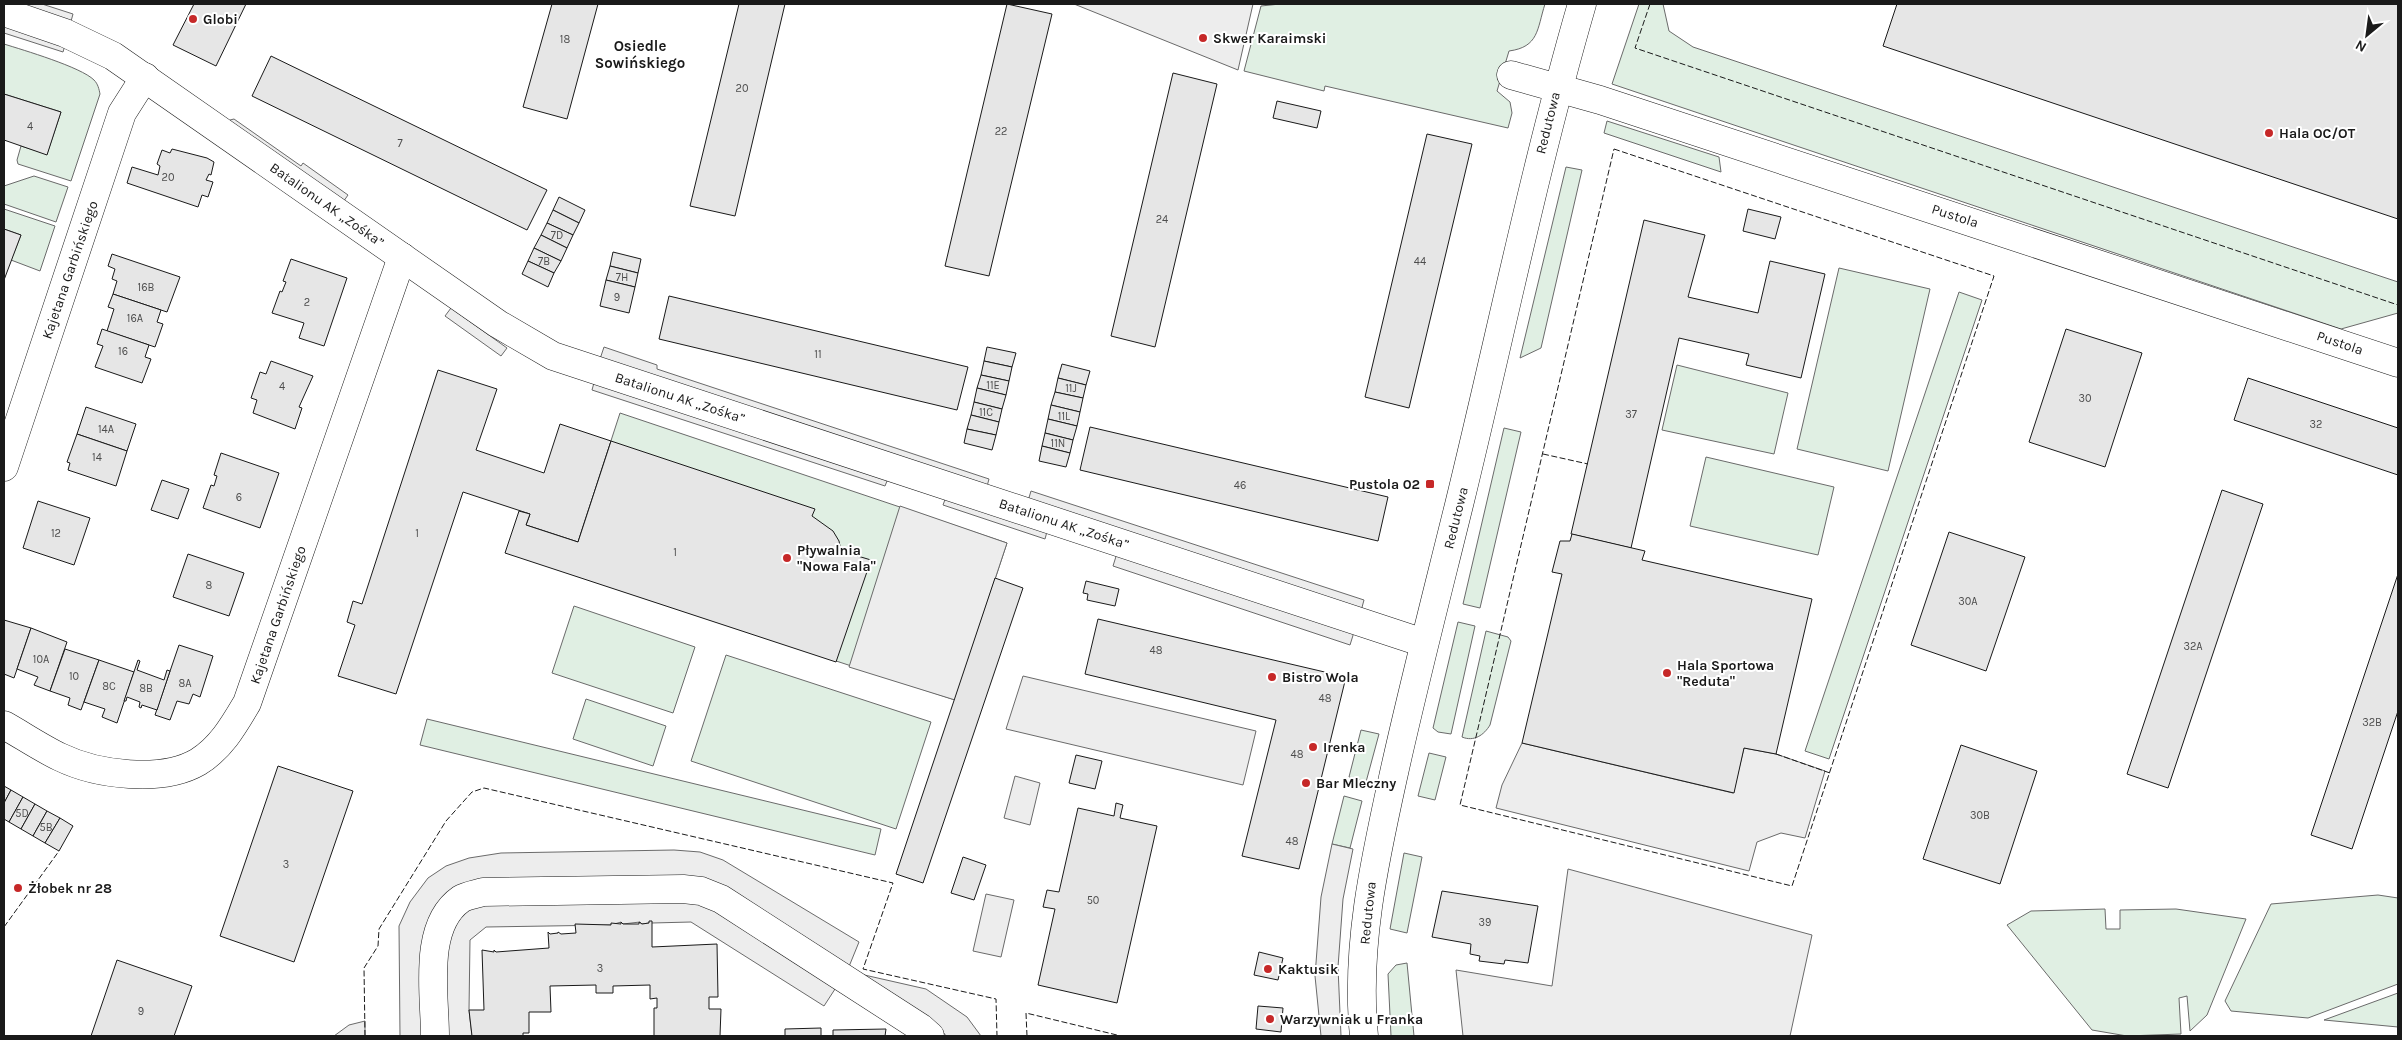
<svg xmlns="http://www.w3.org/2000/svg" width="2402" height="1040" viewBox="0 0 2402 1040" font-family="Karla,sans-serif">
<style>
.green{fill:#e0efe3;stroke:#6a6a6a}
.parking{fill:#ededed;stroke:#6a6a6a}
.building{fill:#e6e6e6;stroke:#1a1a1a}
.lines{fill:none;stroke-linecap:round;stroke-linejoin:round}
.minor-casing{stroke:#1a1a1a;stroke-width:29}
.minor{stroke:#fff;stroke-width:28}
.fence{stroke:#1a1a1a;stroke-width:1;stroke-dasharray:6 2.5;stroke-linecap:butt}
.poi-dot{fill:#c62828;stroke:#fff;stroke-width:2}
.labels{text-anchor:middle;dominant-baseline:central;stroke-width:4;stroke-linejoin:round;paint-order:stroke}
.number-label{font-size:11px;fill:#4d4d4d}
.poi-label{font-size:14px;font-weight:bold;fill:#1a1a1a;stroke:#fff;text-anchor:start}
.street-label{font-size:14px;fill:#1a1a1a;stroke:#fff}
.neighbourhood-label{font-size:15px;font-weight:bold;fill:#1a1a1a;stroke:#fff}
</style>
<rect width="100%" height="100%" fill="#fff"/>
<g class="green">
<path d="M1280,4h265c-8,25 -6,43 -36,47l-12,40 13,11 2,11 -4,15 -183,-42 -1,5 -80,-20 17,-65z"/>
<polygon points="1639,4 1663,4 1669,31 1693,47 2398,282 2398,313 2341,329 1612,84"/>
<path d="M4,44c19,6 77,23 90,36 4,4 5,9 6,14l-29,87 -53,-17 -1,-4 4,-14 26,8 14,-42 -57,-18z"/>
<polygon points="1607,121 1719,157 1721,172 1604,133"/>
<polygon points="1566,167 1582,170 1541,348 1520,358"/>
<polygon points="34,176 68,187 56,222 4,204 4,186"/>
<polygon points="4,209 55,226 40,271 11,260 21,235 4,229"/>
<polygon points="1839,268 1930,289 1888,471 1797,449"/>
<polygon points="1959,292 1982,300 1829,759 1805,751"/>
<polygon points="1677,365 1788,393 1774,454 1662,430"/>
<polygon points="620,413 1007,543 955,700 568,573"/>
<polygon points="1504,428 1521,432 1480,608 1463,604"/>
<polygon points="1706,457 1834,487 1818,555 1690,526"/>
<polygon points="574,606 695,647 673,713 552,673"/>
<polygon points="1458,622 1475,626 1451,734 1438,732 1433,728"/>
<path d="M1486,631l22,6 3,4 -21,84c-6,10 -16,17 -28,12z"/>
<polygon points="726,655 931,722 896,829 691,761"/>
<polygon points="586,699 666,726 653,766 573,739"/>
<polygon points="427,719 881,829 875,855 420,745"/>
<polygon points="1361,730 1379,734 1366,782 1349,777"/>
<polygon points="1429,753 1446,757 1435,800 1418,796"/>
<polygon points="1344,796 1362,801 1350,848 1332,844"/>
<polygon points="1404,853 1422,857 1407,933 1390,929"/>
<polygon points="2378,895 2398,898 2398,984 2308,1018 2231,1011 2225,1001 2271,904"/>
<polygon points="2105,909 2106,929 2120,929 2120,910 2176,909 2246,919 2207,1015 2190,1031 2187,996 2179,998 2181,1034 2127,1036 2092,1030 2007,925 2031,911"/>
<polygon points="1407,963 1414,1036 1391,1036 1388,974 1396,965"/>
<polygon points="2398,993 2398,1027 2324,1020"/>
</g>
<g class="parking">
<polygon points="5,4 42,4 73,14 70,25"/>
<polygon points="1074,4 1253,4 1238,70"/>
<polygon points="4,22 66,42 63,52 4,33"/>
<polygon points="234,119 301,166 303,163 348,195 339,208 226,126 230,120"/>
<polygon points="451,308 507,348 501,356 445,316"/>
<polygon points="604,347 657,365 657,369 989,479 986,490 599,362"/>
<polygon points="595,379 889,476 885,486 592,390"/>
<polygon points="1031,491 1364,600 1361,611 1028,501"/>
<polygon points="947,494 1048,528 1045,539 943,505"/>
<polygon points="900,506 1007,543 955,700 849,667"/>
<polygon points="1118,550 1355,629 1350,645 1113,566"/>
<polygon points="1023,676 1256,731 1243,785 1006,729"/>
<polygon points="1522,743 1733,793 1744,748 1776,754 1825,771 1805,838 1781,833 1757,842 1749,871 1496,808 1502,785"/>
<polygon points="1015,776 1040,783 1030,825 1004,818"/>
<polygon points="1332,844 1353,849 1343,899 1338,967 1341,1036 1321,1036 1315,976 1321,897"/>
<polygon points="674,850 700,852 723,860 859,942 848,969 725,890 461,887 426,1036 400,1036 399,926 410,902 428,878 446,866 469,858 501,853"/>
<polygon points="1568,869 1812,935 1790,1036 1463,1036 1456,970 1552,986"/>
<polygon points="986,894 1014,900 1001,957 973,951"/>
<polygon points="685,898 709,904 837,986 824,1006 691,922 652,923 650,921 649,923 642,924 640,922 623,924 621,922 611,925 486,927 470,940 469,1010 472,1036 446,1036 444,944 452,924 467,909 488,902"/>
<polygon points="860,974 926,989 967,1017 981,1036 946,1036 941,1029"/>
<polygon points="365,1021 365,1036 334,1036 349,1025"/>
</g>
<g class="building">
<polygon points="194,4 246,4 216,66 173,45"/>
<polygon points="552,4 598,4 567,119 523,107"/>
<polygon points="739,4 785,4 735,216 690,206"/>
<polygon points="1007,4 1052,14 989,276 945,266"/>
<polygon points="1897,4 2398,4 2398,219 1883,46"/>
<polygon points="271,56 547,190 527,230 252,96"/>
<polygon points="1173,73 1217,84 1155,347 1111,336"/>
<polygon points="4,94 61,112 47,155 4,140"/>
<polygon points="1277,101 1321,111 1317,128 1273,118"/>
<polygon points="1427,134 1472,144 1409,408 1365,397"/>
<polygon points="172,149 207,158 214,162 211,175 209,174 206,180 213,182 208,197 202,195 198,207 127,183 132,167 158,175 160,166 157,164 162,150 170,153"/>
<polygon points="559,197 585,210 579,223 553,210"/>
<polygon points="1748,209 1781,217 1775,239 1743,231"/>
<polygon points="553,210 579,223 573,235 547,223"/>
<polygon points="1644,220 1705,235 1688,297 1758,313 1770,261 1825,274 1801,378 1746,365 1749,354 1679,338 1631,548 1571,534"/>
<polygon points="547,223 573,235 567,248 541,235"/>
<polygon points="4,229 21,235 4,280"/>
<polygon points="541,235 567,248 561,261 534,248"/>
<polygon points="534,248 561,261 554,273 528,261"/>
<polygon points="613,252 641,259 638,273 610,266"/>
<polygon points="112,254 180,277 167,312 113,294 117,281 112,279 115,269 108,266"/>
<polygon points="291,259 347,278 324,346 299,338 304,323 272,313 280,291 282,292 286,282 283,281"/>
<polygon points="528,261 554,273 548,287 522,274"/>
<polygon points="610,266 638,273 635,287 606,280"/>
<polygon points="606,280 635,287 629,313 600,306"/>
<polygon points="113,294 161,310 157,322 163,324 155,347 107,331 114,309 108,307"/>
<polygon points="669,296 968,367 957,410 659,339"/>
<polygon points="102,329 149,345 145,357 151,359 142,383 95,367 103,346 97,344"/>
<polygon points="2066,329 2142,353 2105,467 2029,442"/>
<polygon points="987,347 1016,353 1012,367 984,361"/>
<polygon points="271,361 313,376 299,407 302,408 295,429 253,413 257,400 251,398 260,372 266,374"/>
<polygon points="984,361 1012,367 1009,381 981,375"/>
<polygon points="1062,364 1090,371 1086,385 1058,378"/>
<polygon points="438,370 497,389 476,450 544,473 560,424 611,441 578,542 526,525 530,514 463,492 396,694 338,676 355,625 347,622 353,601 362,604"/>
<polygon points="981,375 1009,381 1006,395 977,388"/>
<polygon points="1058,378 1086,385 1083,398 1055,392"/>
<polygon points="2248,378 2398,428 2398,475 2234,420"/>
<polygon points="977,388 1006,395 1002,409 974,402"/>
<polygon points="1055,392 1083,398 1080,412 1051,405"/>
<polygon points="974,402 1002,409 999,422 971,415"/>
<polygon points="1051,405 1080,412 1077,426 1048,419"/>
<polygon points="86,407 136,424 127,451 77,434"/>
<polygon points="971,415 999,422 996,435 967,429"/>
<polygon points="1048,419 1077,426 1073,440 1045,433"/>
<polygon points="1090,427 1388,497 1378,541 1080,470"/>
<polygon points="967,429 996,435 992,450 964,443"/>
<polygon points="1045,433 1073,440 1070,453 1042,446"/>
<polygon points="77,434 127,451 116,486 68,470 70,463 67,462"/>
<polygon points="611,441 815,509 812,516 833,531 839,541 841,551 871,560 836,662 505,553 519,511 530,514 526,525 578,542"/>
<polygon points="1042,446 1070,453 1066,467 1039,461"/>
<polygon points="221,453 279,473 260,528 203,508 211,485 214,486 217,476 214,475"/>
<polygon points="162,480 189,489 178,519 151,510"/>
<polygon points="2222,490 2263,504 2168,788 2127,774"/>
<polygon points="38,501 90,518 74,565 23,548"/>
<polygon points="1949,532 2025,557 1986,671 1911,645"/>
<polygon points="1572,534 1645,551 1642,560 1812,599 1776,754 1744,748 1734,793 1522,743 1562,574 1552,572 1560,541 1570,541"/>
<polygon points="188,554 244,573 229,616 173,597"/>
<polygon points="2398,574 2398,711 2352,849 2311,835"/>
<polygon points="995,578 1023,588 923,883 896,874"/>
<polygon points="1086,581 1119,589 1115,606 1087,600 1088,594 1083,593"/>
<polygon points="1098,619 1346,677 1299,869 1242,856 1276,720 1085,674"/>
<polygon points="4,620 31,628 14,678 4,674"/>
<polygon points="31,628 67,642 50,691 34,685 38,677 17,669"/>
<polygon points="179,645 213,656 200,697 193,694 189,704 177,701 170,720 155,715"/>
<polygon points="65,649 99,660 81,710 68,705 70,698 50,691"/>
<polygon points="99,660 134,672 117,723 102,717 105,709 84,702"/>
<polygon points="138,660 140,661 137,670 164,680 167,670 170,671 157,710 142,705 141,708 139,707 140,702 127,697 126,701 124,701"/>
<polygon points="1961,745 2037,771 2000,884 1923,859"/>
<polygon points="1076,755 1102,761 1095,789 1069,783"/>
<polygon points="278,766 353,791 294,962 220,936"/>
<polygon points="4,786 11,790 4,803"/>
<polygon points="11,790 23,797 9,822 4,819 4,803"/>
<polygon points="23,797 35,804 21,829 9,822"/>
<polygon points="1116,803 1123,805 1120,818 1157,826 1117,1003 1038,985 1055,909 1043,907 1047,890 1059,892 1078,808 1114,816"/>
<polygon points="35,804 47,811 33,836 21,829"/>
<polygon points="47,811 60,818 45,843 33,836"/>
<polygon points="60,818 73,826 59,851 45,843"/>
<polygon points="963,857 986,865 974,900 951,893"/>
<polygon points="1442,891 1538,906 1528,963 1505,960 1504,964 1479,961 1480,956 1470,954 1471,944 1432,937"/>
<polygon points="649,921 652,921 652,947 717,944 718,997 709,997 709,1009 721,1009 720,1036 654,1036 654,1008 657,1008 657,998 650,999 650,985 613,986 613,993 596,993 596,985 550,986 551,1012 529,1012 529,1033 523,1033 523,1036 472,1036 469,1010 484,1010 482,950 494,952 494,950 496,952 549,948 548,932 550,934 558,933 558,932 561,934 576,933 575,924 611,925 611,923 621,924 621,922 623,924 639,924 639,922 642,924 649,923"/>
<polygon points="1259,952 1283,958 1278,980 1254,975"/>
<polygon points="117,960 192,986 174,1036 91,1036"/>
<polygon points="1258,1006 1283,1008 1281,1032 1256,1029"/>
<polygon points="821,1028 821,1036 785,1036 785,1029"/>
<polygon points="886,1029 885,1036 833,1036 833,1030"/>
</g>
<g class="lines">
<defs>
<g id="minor">
<polyline points="4,12 65,33 113,56 498,324 553,356 1424,643"/>
<polyline points="1511,75 1600,100 2398,363"/>
<polyline points="4,467 122,113 145,77"/>
<path d="M4,725c18,10 37,23 56,32 37,18 102,26 138,5 23,-14 36,-37 49,-59l155,-446"/>
<path d="M435,1036c0,-41 -13,-110 26,-137 6,-4 16,-5 22,-7l200,-3 18,2 20,8 200,129 9,8"/>
<path d="M1364,1036c-9,-89 11,-177 30,-263 20,-90 43,-179 65,-268 41,-167 75,-336 123,-501"/>
</g>
</defs>
<use href="#minor" class="minor-casing"/>
<use href="#minor" class="minor"/>
<g class="fence">
<polyline points="1650,4 1635,48 2398,305"/>
<polygon points="1614,149 1994,276 1792,886 1460,805"/>
<polyline points="1543,454 1588,464"/>
<polyline points="1776,754 1830,773"/>
<polyline points="4,927 59,851"/>
<polyline points="365,1036 364,968 378,946 379,929 446,821 472,792 484,788 893,883 863,969 996,999 997,1036"/>
<polyline points="1027,1036 1026,1013 1121,1036"/>
</g>
</g>
<g class="poi-dot">
<circle cx="193" cy="19" r="5"/>
<circle cx="1203" cy="38" r="5"/>
<circle cx="2269" cy="133" r="5"/>
<rect x="1425" y="479" width="10" height="10" rx="2.5"/>
<circle cx="787" cy="558" r="5"/>
<circle cx="1667" cy="673" r="5"/>
<circle cx="1272" cy="677" r="5"/>
<circle cx="1313" cy="747" r="5"/>
<circle cx="1306" cy="783" r="5"/>
<circle cx="18" cy="888" r="5"/>
<circle cx="1268" cy="969" r="5"/>
<circle cx="1270" cy="1019" r="5"/>
</g>
<g class="labels">
<g class="number-label">
<text x="565" y="39">18</text>
<text x="742" y="88">20</text>
<text x="30" y="126">4</text>
<text x="1001" y="131">22</text>
<text x="400" y="143">7</text>
<text x="168" y="177">20</text>
<text x="1162" y="219">24</text>
<text x="557" y="235">7D</text>
<text x="544" y="261">7B</text>
<text x="1420" y="261">44</text>
<text x="622" y="277">7H</text>
<text x="146" y="287">16B</text>
<text x="617" y="297">9</text>
<text x="307" y="302">2</text>
<text x="135" y="318">16A</text>
<text x="123" y="351">16</text>
<text x="818" y="354">11</text>
<text x="993" y="385">11E</text>
<text x="282" y="386">4</text>
<text x="1071" y="388">11J</text>
<text x="2085" y="398">30</text>
<text x="986" y="412">11C</text>
<text x="1631" y="414">37</text>
<text x="1064" y="416">11L</text>
<text x="2316" y="424">32</text>
<text x="106" y="429">14A</text>
<text x="1058" y="443">11N</text>
<text x="97" y="457">14</text>
<text x="1240" y="485">46</text>
<text x="239" y="497">6</text>
<text x="56" y="533">12</text>
<text x="417" y="533">1</text>
<text x="675" y="552">1</text>
<text x="209" y="585">8</text>
<text x="1968" y="601">30A</text>
<text x="2193" y="646">32A</text>
<text x="1156" y="650">48</text>
<text x="41" y="659">10A</text>
<text x="74" y="676">10</text>
<text x="185" y="683">8A</text>
<text x="109" y="686">8C</text>
<text x="146" y="688">8B</text>
<text x="1325" y="698">48</text>
<text x="2372" y="722">32B</text>
<text x="1297" y="754">48</text>
<text x="22" y="813">5D</text>
<text x="1980" y="815">30B</text>
<text x="46" y="827">5B</text>
<text x="1292" y="841">48</text>
<text x="286" y="864">3</text>
<text x="1093" y="900">50</text>
<text x="1485" y="922">39</text>
<text x="600" y="968">3</text>
<text x="141" y="1011">9</text>
</g>
<g class="poi-label">
<text x="203" y="19">Globi</text>
<text x="1213" y="38">Skwer Karaimski</text>
<text x="2279" y="133">Hala OC/OT</text>
<text x="1420" y="484" text-anchor="end">Pustola 02</text>
<text x="797" y="550">Pływalnia<tspan x="797" dy="16">"Nowa Fala"</tspan></text>
<text x="1677" y="665">Hala Sportowa<tspan x="1677" dy="16">"Reduta"</tspan></text>
<text x="1282" y="677">Bistro Wola</text>
<text x="1323" y="747">Irenka</text>
<text x="1316" y="783">Bar Mleczny</text>
<text x="28" y="888">Żłobek nr 28</text>
<text x="1278" y="969">Kaktusik</text>
<text x="1280" y="1019">Warzywniak u Franka</text>
</g>
<g class="street-label">
<text transform="translate(1548 123) rotate(-76)">Redutowa</text>
<text transform="translate(327 205) rotate(35)">Batalionu AK „Zośka”</text>
<text transform="translate(1955 216) rotate(18)">Pustola</text>
<text transform="translate(70 270) rotate(-71)">Kajetana Garbińskiego</text>
<text transform="translate(2340 343) rotate(19)">Pustola</text>
<text transform="translate(680 398) rotate(18)">Batalionu AK „Zośka”</text>
<text transform="translate(1456 518) rotate(-76)">Redutowa</text>
<text transform="translate(1064 524) rotate(18)">Batalionu AK „Zośka”</text>
<text transform="translate(278 615) rotate(-71)">Kajetana Garbińskiego</text>
<text transform="translate(1368 913) rotate(-84)">Redutowa</text>
</g>
<g class="neighbourhood-label">
<text x="640" y="46">Osiedle<tspan x="640" dy="17">Sowińskiego</tspan></text>
</g>
</g>
<rect width="2402" height="1040" fill="none" stroke="#1a1a1a" stroke-width="10"/>
<g transform="translate(2367 35) rotate(209)" stroke="#ffffff" stroke-width="4" paint-order="stroke">
<path d="M0-4L9 19L0 12L-9 19Z" fill="#1a1a1a"/>
<text y="-8" font-size="14" font-weight="bold" text-anchor="middle" fill="#1a1a1a">N</text>
</g>
</svg>
